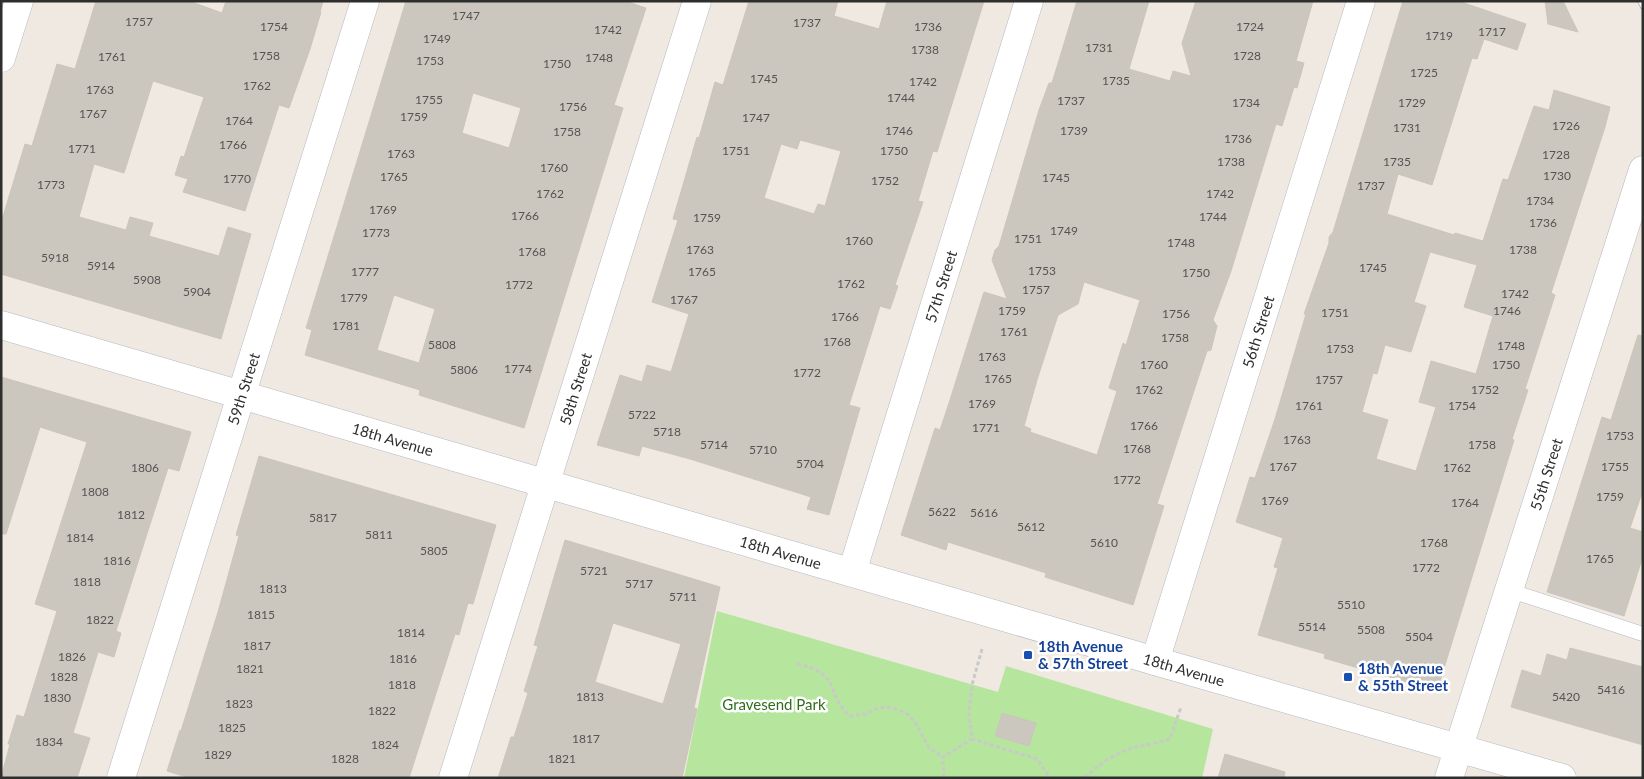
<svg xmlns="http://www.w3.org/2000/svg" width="1644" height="779" viewBox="0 0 1644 779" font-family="Lato,sans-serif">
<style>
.green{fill:#b6e59e}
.building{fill:#cbc7bf;stroke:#cbc5ba;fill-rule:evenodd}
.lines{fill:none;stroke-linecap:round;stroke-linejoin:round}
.service-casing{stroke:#b4b7c1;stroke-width:15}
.minor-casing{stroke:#b4b7c1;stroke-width:29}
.tertiary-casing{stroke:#b4b7c1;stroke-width:29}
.path{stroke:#c9c9c9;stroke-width:3;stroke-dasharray:4 2.5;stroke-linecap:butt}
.service{stroke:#fff;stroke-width:14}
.minor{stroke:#fff;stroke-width:28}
.tertiary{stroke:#fff;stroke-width:28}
.rail-casing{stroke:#a3a6b8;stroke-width:5.5}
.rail{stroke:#fff;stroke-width:4;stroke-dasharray:11;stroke-linecap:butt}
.transit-dot{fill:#1a4fb4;stroke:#fff;stroke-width:2}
.labels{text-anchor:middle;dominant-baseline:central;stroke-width:5;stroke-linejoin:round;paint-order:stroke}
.number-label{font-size:12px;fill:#555452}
.street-label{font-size:15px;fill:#2e2e2e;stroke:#fff}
.transit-label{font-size:15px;font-weight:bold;fill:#164399;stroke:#fff;text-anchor:start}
.park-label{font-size:15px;fill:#2c6e1b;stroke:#fff}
</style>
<rect width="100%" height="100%" fill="#efe9e1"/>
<polygon class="green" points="717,611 998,692 1006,666 1213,729 1202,778 684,778"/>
<g class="building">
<polygon points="96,1 189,1 222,13 226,1 323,1 320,12 321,12 310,49 289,108 279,105 245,211 183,192 188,179 175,175 181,156 184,157 204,97 153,81 124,173 94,164 79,217 126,230 130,217 153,223 149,236 219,256 228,227 251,234 221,339 1,274 1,223 25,144 32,146 57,64 75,69"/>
<path d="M406,1h219l21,7 -32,97 9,3 -99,320 -105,-33 1,-5 -115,-35 7,-25 -6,-2zM473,93l48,15 -12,40 -47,-15zM394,295l41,14 -16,54 -42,-13z"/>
<path d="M749,1h89l-4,15 45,13 8,-28h97l-47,151 -4,-1 -15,50 5,1 -28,83 3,1 -8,23 -10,-3 -31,99 11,3 -31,107 -22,-6 4,-12 -121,-38 -48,-13 -3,10 -42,-11 23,-70 22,7 5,-17 24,7 18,-58 -37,-12 26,-82 -5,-1 24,-82 2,1 16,-56 8,3zM800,140l41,11 -16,55 -7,-2 -4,10 -50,-16 17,-54 16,5z"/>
<path d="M1077,1h72l-20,68 41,12 3,-10 18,5 -9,-33 14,-42h117l-17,60 8,2 -7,25 -3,-1 -12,39 -6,-2 -45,147 -18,49 4,6 -6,24 -4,1 -50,153 7,2 -31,99 -88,-28 1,-4 -98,-31 -2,8 -45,-15 34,-107 5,2 9,-27 35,-111 23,7 -15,-39 3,-10 4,-4 40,-136 10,-27h3zM1084,282l56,18 -14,45 -3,-2 -14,45 8,3 -20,64 -67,-23 1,-3 -7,-3 13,-46 21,-65 20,-11z"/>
<path d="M1403,1h55l68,23 -9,26 -33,-11 -7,20 -5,-1 -40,127 -34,-11 -11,40 67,21 1,-2 28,8 20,-62 5,1 26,-74 15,4 5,-20 56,17 -5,20 -54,166 4,2 -30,94 3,1 -16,49 2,1 -77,251 -113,-33 1,-4 -67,-19 20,-67 -4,-1 9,-29 -47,-16 14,-45 5,1 20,-59 31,-105h-2l25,-71v-6l4,-5zM1430,252l47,13 -13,42 29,9 -17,58 -45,-13 -12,41 17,5 -20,64 -40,-12 12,-39 -26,-8 11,-39 4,1 8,-29 26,7 15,-46 -12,-4z"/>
<polygon points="1545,1 1563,1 1578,32 1548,24"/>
<polygon points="1638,335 1643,336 1643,490 1630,528 1643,532 1643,556 1624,616 1547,592 1602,417 1611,420"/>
<polygon points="1,377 191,432 179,471 168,468 116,631 121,633 114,657 98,652 73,733 90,738 77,778 1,778 10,744 8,744 17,715 24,717 57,611 35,604 87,442 40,427 6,534 1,534"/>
<polygon points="259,456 496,525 473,604 468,603 459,635 455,634 409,778 190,778 167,771 180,730 181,731 218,612 239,536 236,535"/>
<path d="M565,540l155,47 -26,121 3,1 -15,69h-184l13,-41h3l14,-44 -4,-2 14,-45 -4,-1zM613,623l68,21 -18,60 -68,-22z"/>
<polygon points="1570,648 1643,667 1643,745 1511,707 1522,670 1541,676 1547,654 1567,660"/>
<polygon points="1002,713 1036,723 1029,746 995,736"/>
<polygon points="1225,754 1285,772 1284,778 1218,778"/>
</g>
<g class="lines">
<defs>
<polyline id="service" points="1508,590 1643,634"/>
<g id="minor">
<polyline points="1,58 19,1"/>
<path id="s1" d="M852,572l177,-571"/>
<path id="s2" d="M1155,661l206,-660"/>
<path id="s3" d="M121,778l244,-777"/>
<path id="s4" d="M453,778l244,-777"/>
<path id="s5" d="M1449,778l194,-608"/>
</g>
<g id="tertiary">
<path id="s6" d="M1,325l1154,336 407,117"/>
</g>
</defs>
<use href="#service" class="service-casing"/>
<use href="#minor" class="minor-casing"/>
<use href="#tertiary" class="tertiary-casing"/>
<g class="path">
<polyline points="982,649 972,685 969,713 972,739 1037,759 1050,778"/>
<path d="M797,664c46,9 28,31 53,52l16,-2 9,-5 10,-2 11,2 11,5 8,8 14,26 14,9"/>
<polyline points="944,778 943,757 972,739"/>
<path d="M1085,778c14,-14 30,-25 50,-31 12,-3 24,-4 35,-8l11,-32"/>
</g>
<use href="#service" class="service"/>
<use href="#minor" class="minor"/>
<use href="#tertiary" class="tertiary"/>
<defs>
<polyline id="rail" points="1640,1 1643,7"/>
</defs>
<use href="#rail" class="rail-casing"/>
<use href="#rail" class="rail"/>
</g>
<g class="transit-dot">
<rect x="1023" y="650" width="10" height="10" rx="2.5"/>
<rect x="1343" y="672" width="10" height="10" rx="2.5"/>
</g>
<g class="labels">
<g class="number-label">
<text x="466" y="15">1747</text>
<text x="139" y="21">1757</text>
<text x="807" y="22">1737</text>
<text x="274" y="26">1754</text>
<text x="928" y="26">1736</text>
<text x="1250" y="26">1724</text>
<text x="608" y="29">1742</text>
<text x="1492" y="31">1717</text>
<text x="1439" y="35">1719</text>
<text x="437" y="38">1749</text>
<text x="1099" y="47">1731</text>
<text x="925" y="49">1738</text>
<text x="266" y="55">1758</text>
<text x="1247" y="55">1728</text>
<text x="112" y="56">1761</text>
<text x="599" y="57">1748</text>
<text x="430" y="60">1753</text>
<text x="557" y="63">1750</text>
<text x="1424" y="72">1725</text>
<text x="764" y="78">1745</text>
<text x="1116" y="80">1735</text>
<text x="923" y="81">1742</text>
<text x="257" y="85">1762</text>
<text x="100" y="89">1763</text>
<text x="901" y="97">1744</text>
<text x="429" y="99">1755</text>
<text x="1071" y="100">1737</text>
<text x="1246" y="102">1734</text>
<text x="1412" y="102">1729</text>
<text x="573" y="106">1756</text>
<text x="93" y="113">1767</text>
<text x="414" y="116">1759</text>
<text x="756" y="117">1747</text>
<text x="239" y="120">1764</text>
<text x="1566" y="125">1726</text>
<text x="1407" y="127">1731</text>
<text x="899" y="130">1746</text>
<text x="1074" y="130">1739</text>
<text x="567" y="131">1758</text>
<text x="1238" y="138">1736</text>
<text x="233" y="144">1766</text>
<text x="82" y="148">1771</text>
<text x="736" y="150">1751</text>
<text x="894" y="150">1750</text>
<text x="401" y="153">1763</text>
<text x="1556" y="154">1728</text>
<text x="1231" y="161">1738</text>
<text x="1397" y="161">1735</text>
<text x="554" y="167">1760</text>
<text x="1557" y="175">1730</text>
<text x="394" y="176">1765</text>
<text x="1056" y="177">1745</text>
<text x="237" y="178">1770</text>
<text x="885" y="180">1752</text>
<text x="51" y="184">1773</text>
<text x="1371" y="185">1737</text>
<text x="550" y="193">1762</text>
<text x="1220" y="193">1742</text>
<text x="1540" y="200">1734</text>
<text x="383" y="209">1769</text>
<text x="525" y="215">1766</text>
<text x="1213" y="216">1744</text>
<text x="707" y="217">1759</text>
<text x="1543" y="222">1736</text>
<text x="1064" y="230">1749</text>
<text x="376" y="232">1773</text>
<text x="1028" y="238">1751</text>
<text x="859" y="240">1760</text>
<text x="1181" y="242">1748</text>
<text x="700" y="249">1763</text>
<text x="1523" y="249">1738</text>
<text x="532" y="251">1768</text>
<text x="55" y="257">5918</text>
<text x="101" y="265">5914</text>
<text x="1373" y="267">1745</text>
<text x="1042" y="270">1753</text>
<text x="365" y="271">1777</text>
<text x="702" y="271">1765</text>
<text x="1196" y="272">1750</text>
<text x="147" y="279">5908</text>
<text x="851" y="283">1762</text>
<text x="519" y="284">1772</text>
<text x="1036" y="289">1757</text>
<text x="197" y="291">5904</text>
<text x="1515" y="293">1742</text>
<text x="354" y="297">1779</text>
<text x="684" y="299">1767</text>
<text x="1012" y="310">1759</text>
<text x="1507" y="310">1746</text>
<text x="1335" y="312">1751</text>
<text x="1176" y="313">1756</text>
<text x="845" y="316">1766</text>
<text x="346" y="325">1781</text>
<text x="1014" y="331">1761</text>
<text x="1175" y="337">1758</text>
<text x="837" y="341">1768</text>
<text x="442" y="344">5808</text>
<text x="1511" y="345">1748</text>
<text x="1340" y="348">1753</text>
<text x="992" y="356">1763</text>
<text x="1154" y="364">1760</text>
<text x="1506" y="364">1750</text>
<text x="518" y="368">1774</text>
<text x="464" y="369">5806</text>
<text x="807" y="372">1772</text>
<text x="998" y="378">1765</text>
<text x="1329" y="379">1757</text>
<text x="1149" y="389">1762</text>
<text x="1485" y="389">1752</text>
<text x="982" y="403">1769</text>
<text x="1309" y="405">1761</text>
<text x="1462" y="405">1754</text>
<text x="642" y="414">5722</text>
<text x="1144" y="425">1766</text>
<text x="986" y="427">1771</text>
<text x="667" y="431">5718</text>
<text x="1620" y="435">1753</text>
<text x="1297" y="439">1763</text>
<text x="714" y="444">5714</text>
<text x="1482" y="444">1758</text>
<text x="1137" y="448">1768</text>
<text x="763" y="449">5710</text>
<text x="810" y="463">5704</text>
<text x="1283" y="466">1767</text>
<text x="1615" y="466">1755</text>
<text x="145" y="467">1806</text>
<text x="1457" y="467">1762</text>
<text x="1127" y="479">1772</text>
<text x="95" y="491">1808</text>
<text x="1610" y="496">1759</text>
<text x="1275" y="500">1769</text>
<text x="1465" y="502">1764</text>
<text x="942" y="511">5622</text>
<text x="984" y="512">5616</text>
<text x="131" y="514">1812</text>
<text x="323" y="517">5817</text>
<text x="1031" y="526">5612</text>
<text x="379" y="534">5811</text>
<text x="80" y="537">1814</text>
<text x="1104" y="542">5610</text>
<text x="1434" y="542">1768</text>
<text x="434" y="550">5805</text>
<text x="1600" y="558">1765</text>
<text x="117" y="560">1816</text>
<text x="1426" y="567">1772</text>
<text x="594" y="570">5721</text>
<text x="87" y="581">1818</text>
<text x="639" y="583">5717</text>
<text x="273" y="588">1813</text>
<text x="683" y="596">5711</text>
<text x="1351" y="604">5510</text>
<text x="261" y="614">1815</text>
<text x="100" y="619">1822</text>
<text x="1312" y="626">5514</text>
<text x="1371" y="629">5508</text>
<text x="411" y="632">1814</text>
<text x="1419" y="636">5504</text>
<text x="257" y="645">1817</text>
<text x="72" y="656">1826</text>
<text x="403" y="658">1816</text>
<text x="250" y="668">1821</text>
<text x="64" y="676">1828</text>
<text x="402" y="684">1818</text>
<text x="1611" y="689">5416</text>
<text x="590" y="696">1813</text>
<text x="1566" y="696">5420</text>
<text x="57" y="697">1830</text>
<text x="239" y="703">1823</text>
<text x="382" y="710">1822</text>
<text x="232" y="727">1825</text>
<text x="586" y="738">1817</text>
<text x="49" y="741">1834</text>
<text x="385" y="744">1824</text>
<text x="218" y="754">1829</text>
<text x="345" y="758">1828</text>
<text x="562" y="758">1821</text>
</g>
<g class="street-label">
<text stroke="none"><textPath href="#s1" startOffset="299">57th Street</textPath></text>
<text stroke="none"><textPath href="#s2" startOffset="345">56th Street</textPath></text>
<text stroke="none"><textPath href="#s3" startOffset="408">59th Street</textPath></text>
<text stroke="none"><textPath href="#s4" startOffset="408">58th Street</textPath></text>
<text stroke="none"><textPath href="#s6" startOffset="408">18th Avenue</textPath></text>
<text stroke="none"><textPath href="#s5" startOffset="319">55th Street</textPath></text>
<text stroke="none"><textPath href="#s6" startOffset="812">18th Avenue</textPath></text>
<text stroke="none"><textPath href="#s6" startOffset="1232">18th Avenue</textPath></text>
</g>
<g class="transit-label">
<text x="1038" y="646">18th Avenue<tspan x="1038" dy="17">&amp; 57th Street</tspan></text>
<text x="1358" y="668">18th Avenue<tspan x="1358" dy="17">&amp; 55th Street</tspan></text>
</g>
<g class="park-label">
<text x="774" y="704">Gravesend Park</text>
</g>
</g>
<rect width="1644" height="779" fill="none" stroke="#2e2e2e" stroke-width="5"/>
</svg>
